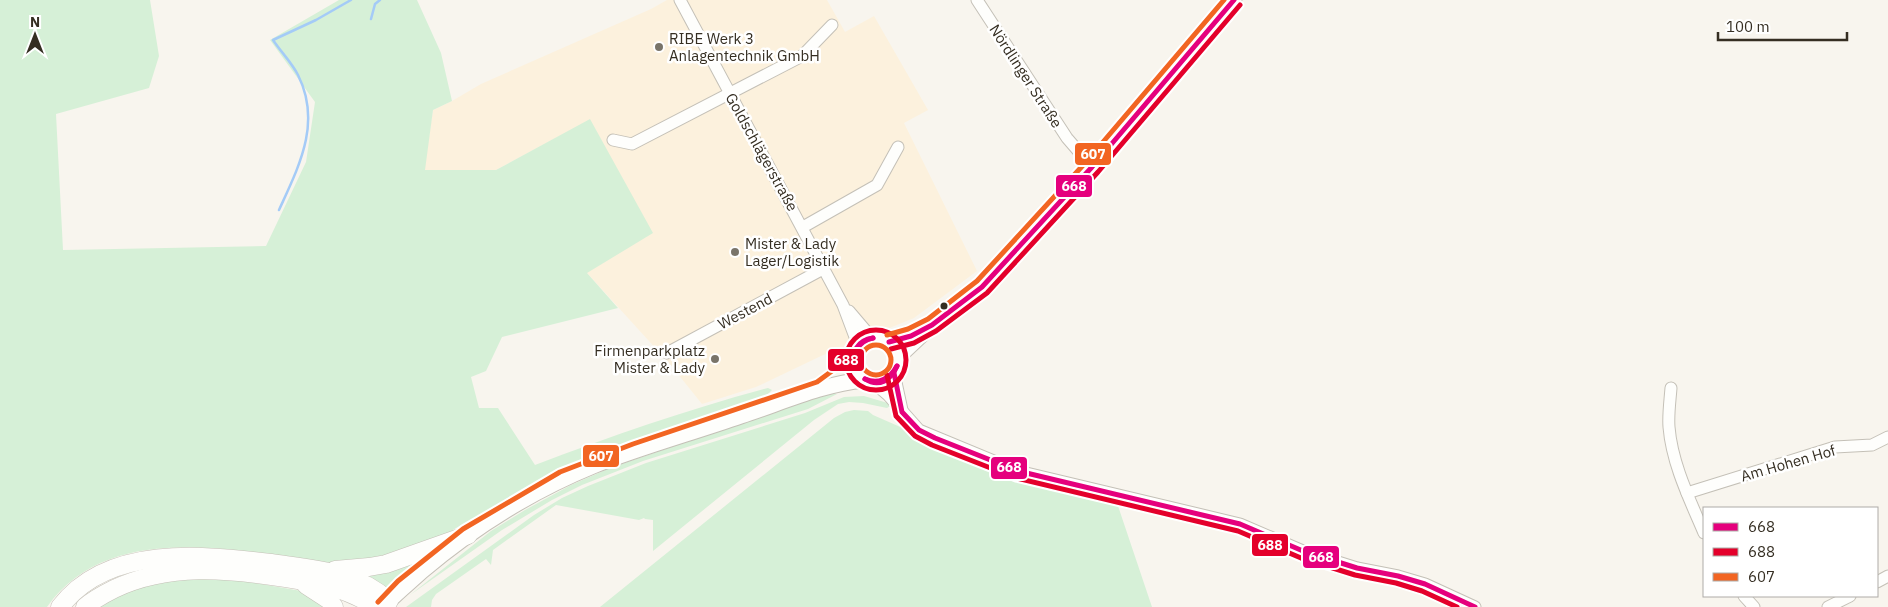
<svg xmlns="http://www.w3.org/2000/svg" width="1888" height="607" viewBox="0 0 1888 607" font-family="'IBM Plex Sans',sans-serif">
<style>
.built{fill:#fcf1dd}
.green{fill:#d6f0d7}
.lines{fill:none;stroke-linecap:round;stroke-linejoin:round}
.stream{stroke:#a4cbf7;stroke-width:2.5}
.minor-casing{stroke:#c4c0b7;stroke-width:13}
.major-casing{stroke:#c4c0b7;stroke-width:17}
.highway-casing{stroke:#c4c0b7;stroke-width:19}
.minor{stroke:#fefefc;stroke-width:11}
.major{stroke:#fefefc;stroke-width:15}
.highway{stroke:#fefefc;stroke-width:18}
.bus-1-casing{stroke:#fff;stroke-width:9}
.bus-2-casing{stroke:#fff;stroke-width:9}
.bus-3-casing{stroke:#fff;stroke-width:9}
.bus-1{stroke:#e5007d;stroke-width:5}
.bus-2{stroke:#e4002b;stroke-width:5}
.bus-3{stroke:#f26522;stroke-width:5}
.poi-dot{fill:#797469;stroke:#fff;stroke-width:2}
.bus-dot{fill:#352e22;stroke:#fff;stroke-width:2}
.labels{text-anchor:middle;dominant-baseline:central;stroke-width:5;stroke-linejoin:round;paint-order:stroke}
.poi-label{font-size:15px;fill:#352e22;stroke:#fff;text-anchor:start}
.street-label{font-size:15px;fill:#352e22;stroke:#fff}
.line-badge{stroke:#fff;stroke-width:2}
.badge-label{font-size:14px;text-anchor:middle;font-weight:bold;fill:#fff}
</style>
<rect width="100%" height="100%" fill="#f8f5ee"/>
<polygon class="built" points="667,0 827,0 845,32 874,16 928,110 904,123 977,271 914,318 821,356 756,387 702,404 669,363 587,273 590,120 496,170 424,170 433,110 452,101 481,84 651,9"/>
<g class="green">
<path d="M0,0h150l9,56 -10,32 -93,26 7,136 203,-4 40,-84 9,-60 -45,-62 69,-40h78l24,53 11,48 -19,9 -8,60h71l94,-51 63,114 -66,40 31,35 -116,29 -16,34 -15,6 8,31h19l37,57c77,-29 154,-56 233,-77l4,2 -8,8 -14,9c-69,23 -138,43 -204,72 -31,14 -60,33 -90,49 -8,5 -17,11 -26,15 -24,10 -66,19 -92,20 -17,1 -47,-6 -64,-8 -78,-11 -175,-21 -227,52h-47z"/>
<polygon points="830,393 837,394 808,409 643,461 582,485 552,500 502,530 410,595 491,531 525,510 571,485 610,468"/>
<polygon points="864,396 891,404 890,406 887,408 863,403 849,402 838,404 814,420 653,551 653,520 645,519 644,518 639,520 556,505 493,550 491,565 486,559 436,594 432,600 431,607 406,607 534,515 562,498 588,486 646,463 805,413 844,397"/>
<polygon points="854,410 868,411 873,415 955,451 991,465 1116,500 1152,607 600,607 834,418 845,412"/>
<polygon points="418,559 384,590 354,572"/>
<polygon points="227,575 249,582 307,592 327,607 89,607 163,577"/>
</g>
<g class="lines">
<g class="stream">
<polyline points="371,19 375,4 380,0"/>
<path d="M279,210c20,-44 43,-87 19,-135 -6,-12 -17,-23 -25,-35l43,-20 35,-20"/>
</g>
<defs>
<g id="minor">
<polyline points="680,0 843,305 858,345"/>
<polyline points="977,0 1067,138 1092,167"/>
<polyline points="613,140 632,144 802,56 832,25"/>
<polyline points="803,227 877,185 898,147"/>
<polyline points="849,311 872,338"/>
<polyline points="667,353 823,269"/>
<polyline points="894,373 902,410"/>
<polyline points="874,383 888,395 919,430 1018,471 1240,524 1303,551 1357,568 1398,576 1425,584 1475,607"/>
<path d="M1671,388c-1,13 -3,27 -2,39 3,37 21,73 35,106"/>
<polyline points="1687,493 1835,447 1872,445 1888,437"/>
<polyline points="1877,582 1888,576"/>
<polyline points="1744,596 1754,607"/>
<polyline points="1828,607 1850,596"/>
</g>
<g id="major">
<circle cx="876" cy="360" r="23"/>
<polyline points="898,357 932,325 982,287 1092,167 1234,0"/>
<path d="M383,607c12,-13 26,-24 39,-36 51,-43 110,-80 171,-105 48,-19 99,-33 148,-50 40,-13 81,-32 123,-36"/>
</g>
<g id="highway">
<polyline points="335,570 369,567 386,564 468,535"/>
<polyline points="306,585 329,600 334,607"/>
<path d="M60,607c48,-63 142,-52 211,-44 42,6 85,8 118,38"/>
<path d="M85,607c8,-7 19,-13 29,-18 55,-26 114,-20 172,-11 32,5 62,10 89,29"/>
</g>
</defs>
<use href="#minor" class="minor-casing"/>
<use href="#major" class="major-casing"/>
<use href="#highway" class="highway-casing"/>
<use href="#minor" class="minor"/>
<use href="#major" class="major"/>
<use href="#highway" class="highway"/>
<defs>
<g id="bus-1">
<polyline points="889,342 911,336 932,325 982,287 1092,167 1234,0"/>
<path d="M854,367c-4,-14 4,-27 19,-29"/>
<path d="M854,367c-2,-13 4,-26 19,-29"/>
<polyline points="894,373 902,412 919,430 935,438 1018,471 1240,524 1303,551 1357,568 1398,576 1425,584 1475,607"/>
<path d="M865,379c13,6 25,0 32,-13"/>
<path d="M865,379c14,9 26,1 32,-13"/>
</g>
<g id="bus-2">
<circle cx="876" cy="360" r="30"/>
<polyline points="891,349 914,343 936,331 987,293 1098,172 1240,5"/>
<polyline points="887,375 896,416 915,436 932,445 1016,478 1238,531 1301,558 1355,575 1396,583 1422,591 1457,607"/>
</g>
<g id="bus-3">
<polyline points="887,335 908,329 928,319 977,281 1086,162 1224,0"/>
<circle cx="876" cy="360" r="15"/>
<polyline points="378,602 398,581 463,529 560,472 633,444 817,382 836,368 848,357"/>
</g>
</defs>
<use href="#bus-1" class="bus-1-casing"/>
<use href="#bus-2" class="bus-2-casing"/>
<use href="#bus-3" class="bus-3-casing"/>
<use href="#bus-1" class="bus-1"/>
<use href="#bus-2" class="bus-2"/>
<use href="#bus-3" class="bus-3"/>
</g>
<g class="poi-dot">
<circle cx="659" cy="47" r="5"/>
<circle cx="735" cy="252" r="5"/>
<circle cx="715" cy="359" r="5"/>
</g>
<circle class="bus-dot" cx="944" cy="306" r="4.5"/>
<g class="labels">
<g class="poi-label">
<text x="669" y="38">RIBE Werk 3<tspan x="669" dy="17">Anlagentechnik GmbH</tspan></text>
<text x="745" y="243">Mister &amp; Lady<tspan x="745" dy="17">Lager/Logistik</tspan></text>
<text x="705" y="350" text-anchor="end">Firmenparkplatz<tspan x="705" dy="17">Mister &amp; Lady</tspan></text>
</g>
<g class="street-label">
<text transform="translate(1026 76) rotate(57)">Nördlinger Straße</text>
<text transform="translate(762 152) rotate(61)">Goldschlägerstraße</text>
<text transform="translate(745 311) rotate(-28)">Westend</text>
<text transform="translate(1788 463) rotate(-16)">Am Hohen Hof</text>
</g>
</g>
<g class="line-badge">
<rect x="1074" y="142" width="38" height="24" rx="5" fill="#f26522"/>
<rect x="1055" y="174" width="38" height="24" rx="5" fill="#e5007d"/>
<rect x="827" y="348" width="38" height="24" rx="5" fill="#e4002b"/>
<rect x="582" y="444" width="38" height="24" rx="5" fill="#f26522"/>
<rect x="990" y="456" width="38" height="24" rx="5" fill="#e5007d"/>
<rect x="1251" y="533" width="38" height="24" rx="5" fill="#e4002b"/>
<rect x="1302" y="545" width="38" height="24" rx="5" fill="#e5007d"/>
</g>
<g class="badge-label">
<text x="1093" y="159">607</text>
<text x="1074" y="191">668</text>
<text x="846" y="365">688</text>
<text x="601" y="461">607</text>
<text x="1009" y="472">668</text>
<text x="1270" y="550">688</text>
<text x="1321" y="562">668</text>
</g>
<rect x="1703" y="507" width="175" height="90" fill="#ffffff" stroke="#aeaba7"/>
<rect x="1713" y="523" width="25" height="8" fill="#e5007d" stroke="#aeaba7"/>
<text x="1748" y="532" font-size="15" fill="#352e22">668</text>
<rect x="1713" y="548" width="25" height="8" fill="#e4002b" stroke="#aeaba7"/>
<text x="1748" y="557" font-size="15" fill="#352e22">688</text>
<rect x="1713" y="573" width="25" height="8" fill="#f26522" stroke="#aeaba7"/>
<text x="1748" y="582" font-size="15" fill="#352e22">607</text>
<g transform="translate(35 35)" stroke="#ffffff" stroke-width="4" paint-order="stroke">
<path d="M0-4L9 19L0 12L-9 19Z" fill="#352e22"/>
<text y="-8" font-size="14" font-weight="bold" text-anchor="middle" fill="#352e22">N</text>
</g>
<path d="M1718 32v8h129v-8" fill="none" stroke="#352e22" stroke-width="2.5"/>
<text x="1726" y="32" font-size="15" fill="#352e22" stroke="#ffffff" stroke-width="4" paint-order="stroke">100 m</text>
</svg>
